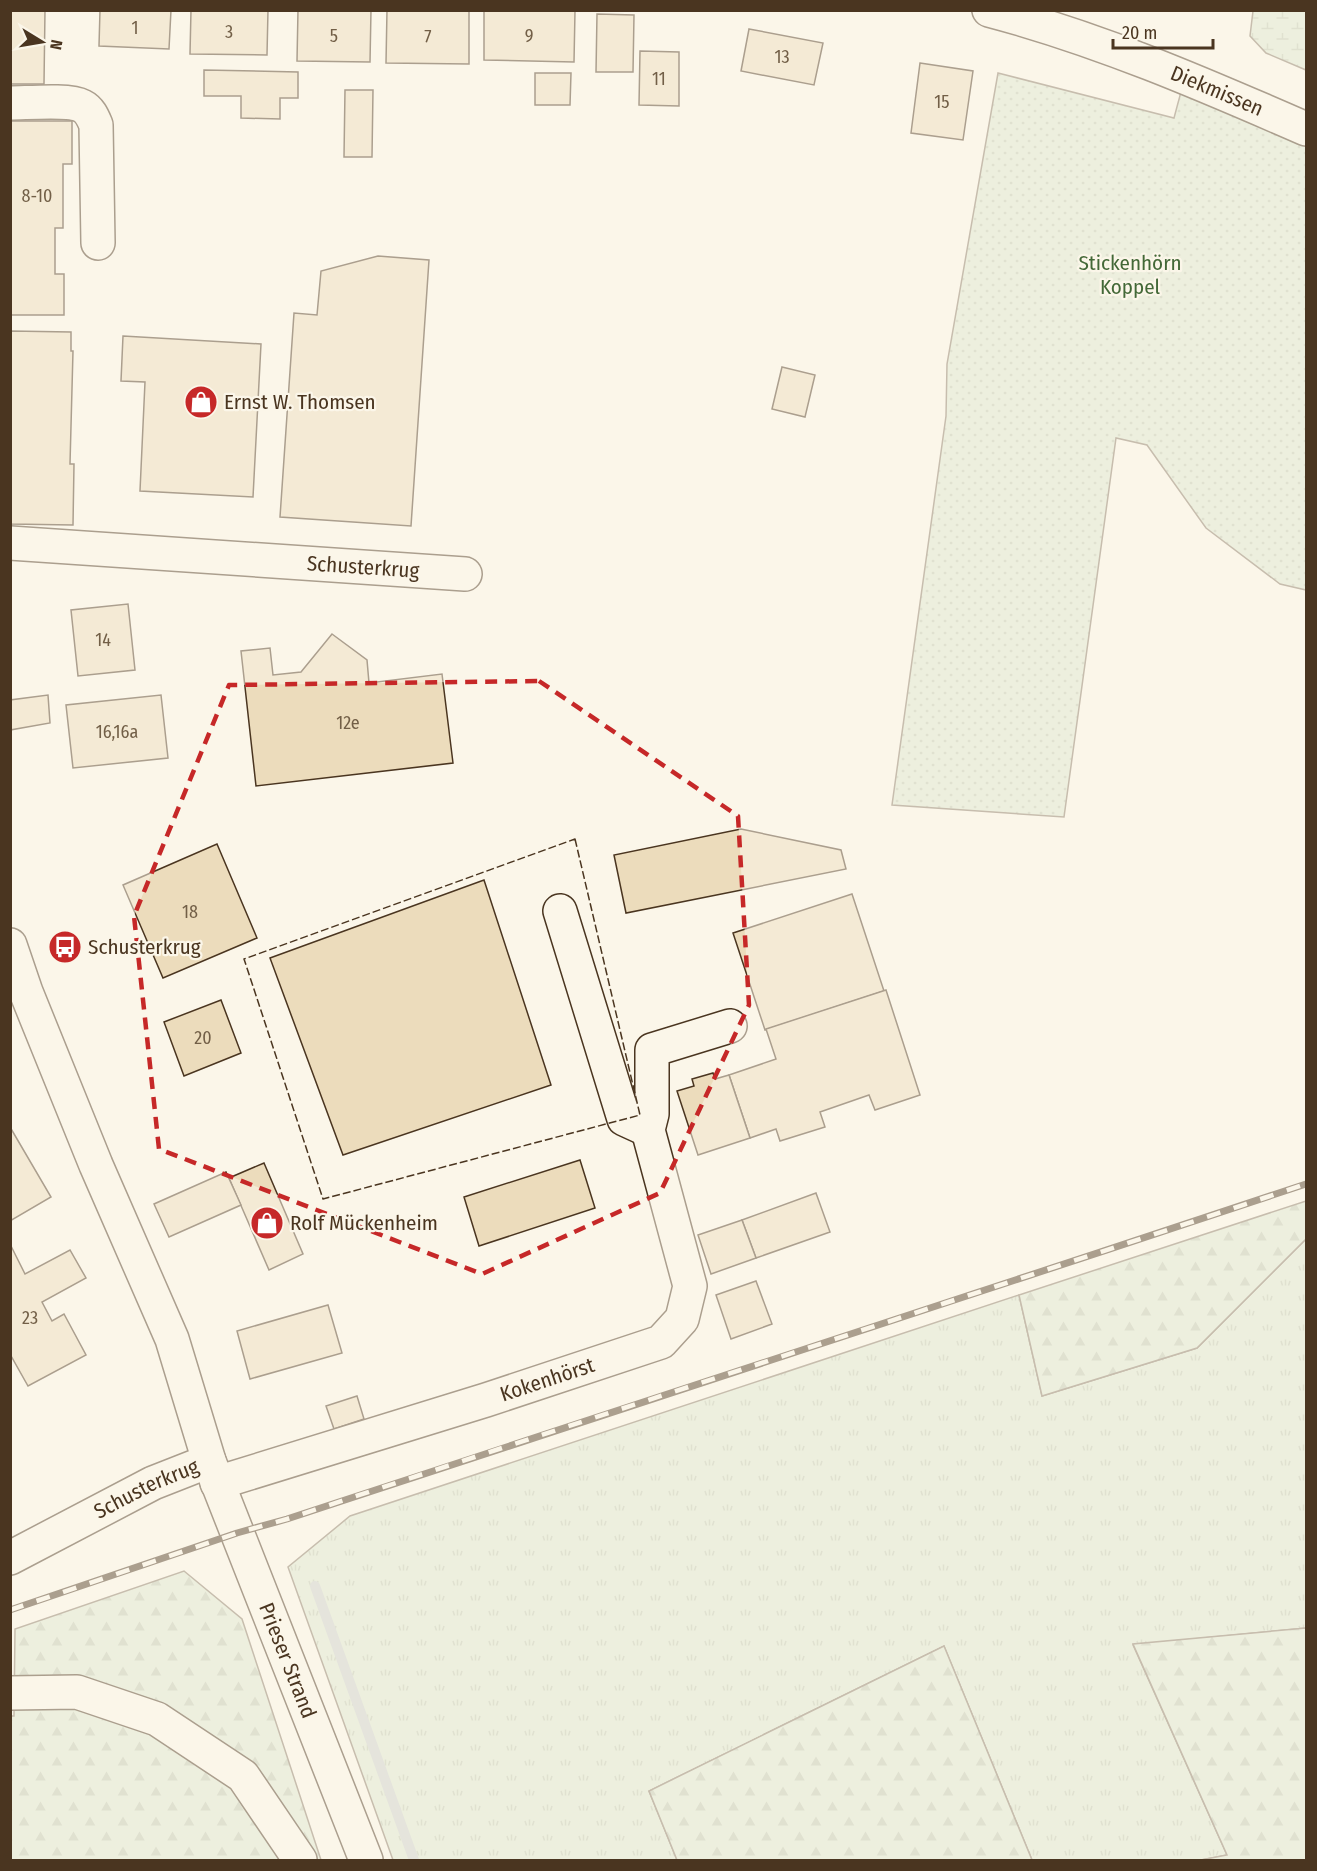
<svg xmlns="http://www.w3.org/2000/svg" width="1317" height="1871" viewBox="0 0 1317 1871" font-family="'Fira Sans Condensed',sans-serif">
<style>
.grass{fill:url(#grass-tufts);stroke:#887966;stroke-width:1.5}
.forest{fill:url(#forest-firs);stroke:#887966;stroke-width:1.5}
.wetland{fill:url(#wetland-marsh);stroke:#887966;stroke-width:1.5}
.garden{fill:url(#garden-dots);stroke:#887966;stroke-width:1.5}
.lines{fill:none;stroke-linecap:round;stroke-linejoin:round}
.stream{stroke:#c9cecd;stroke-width:10}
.building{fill:#ecdcbc;stroke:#4a3520;stroke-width:1.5}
.minor-casing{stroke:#4a3520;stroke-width:36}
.minor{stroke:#fbf6e9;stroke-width:33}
.rail-casing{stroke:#4a3520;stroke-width:7}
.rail{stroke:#fbf6e9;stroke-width:4.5;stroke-dasharray:14;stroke-linecap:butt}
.fence{stroke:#4a3520;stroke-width:1.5;stroke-dasharray:8 3;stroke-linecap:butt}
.marked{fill:none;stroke:#c62828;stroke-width:4.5;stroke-dasharray:12 8;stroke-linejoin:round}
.labels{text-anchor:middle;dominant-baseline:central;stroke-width:4.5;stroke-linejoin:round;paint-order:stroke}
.number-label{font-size:18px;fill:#725f47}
.street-label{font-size:21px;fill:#4a3520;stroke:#fbf6e9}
.park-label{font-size:21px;fill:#436837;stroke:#fbf6e9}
.poi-label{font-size:21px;fill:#4a3520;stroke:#fbf6e9;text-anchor:start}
</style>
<defs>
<pattern id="grass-tufts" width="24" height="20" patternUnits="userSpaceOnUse" patternTransform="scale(1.5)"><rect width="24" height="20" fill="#dce7d0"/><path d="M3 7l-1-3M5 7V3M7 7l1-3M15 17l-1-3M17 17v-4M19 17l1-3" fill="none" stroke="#bec7b2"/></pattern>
<pattern id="forest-firs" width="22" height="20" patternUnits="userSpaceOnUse" patternTransform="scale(1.5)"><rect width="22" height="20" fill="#dce7d0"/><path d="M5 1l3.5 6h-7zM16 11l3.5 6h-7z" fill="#bec7b2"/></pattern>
<pattern id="wetland-marsh" width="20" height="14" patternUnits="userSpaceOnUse" patternTransform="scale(1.5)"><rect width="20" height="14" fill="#dce7d0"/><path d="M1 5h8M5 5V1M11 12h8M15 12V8" fill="none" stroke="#bec7b2"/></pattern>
<pattern id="garden-dots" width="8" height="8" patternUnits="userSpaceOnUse" patternTransform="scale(1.5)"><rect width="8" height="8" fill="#dce7d0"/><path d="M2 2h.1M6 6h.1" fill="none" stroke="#bec7b2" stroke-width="1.8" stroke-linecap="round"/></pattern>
</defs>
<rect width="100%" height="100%" fill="#fbf6e9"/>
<polygon class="grass" points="1306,1239 1306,1628 1133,1645 1227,1855 1201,1860 1032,1860 944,1646 649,1791 677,1860 393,1860 288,1567 350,1516 1019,1295 1042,1396 1197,1348"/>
<g class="forest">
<polygon points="1306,1201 1306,1239 1197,1348 1042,1396 1019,1295"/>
<polygon points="184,1571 242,1619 321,1860 11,1860 10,1716 14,1716 15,1629"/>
<polygon points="1306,1628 1306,1860 1201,1860 1227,1855 1133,1644"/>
<polygon points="944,1646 1032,1860 677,1860 649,1791"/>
</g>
<polygon class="wetland" points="1253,11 1306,11 1306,70 1266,53 1250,36"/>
<polygon class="garden" points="998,73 1174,118 1182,88 1306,139 1306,590 1280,584 1206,528 1147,445 1116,438 1064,817 892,805 946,416 947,364"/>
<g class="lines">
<polyline class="stream" points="315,1586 414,1860"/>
</g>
<g class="building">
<polygon points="10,10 45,10 44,84 10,84"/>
<polygon points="100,10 171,10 169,49 99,46"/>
<polygon points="191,10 268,10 267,55 190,54"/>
<polygon points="298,10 371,10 370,62 297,61"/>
<polygon points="387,10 469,11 469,64 386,63"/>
<polygon points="484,10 575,11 574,62 484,60"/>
<polygon points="597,14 634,15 633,72 596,72"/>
<polygon points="749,29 823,43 814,85 741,71"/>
<polygon points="640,51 679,52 679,106 639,105"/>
<polygon points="920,63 973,71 963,140 911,133"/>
<polygon points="204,70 298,72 298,98 280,98 280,119 241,118 241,96 204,96"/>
<polygon points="535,73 571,73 570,105 535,105"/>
<polygon points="345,90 373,90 372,157 344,157"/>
<polygon points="10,121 72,121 72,164 63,164 63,228 55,228 55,274 64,274 64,315 10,315"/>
<polygon points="378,256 429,260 411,526 280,517 294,313 317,315 321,271"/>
<polygon points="10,331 71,332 71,351 73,351 70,464 74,464 73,525 10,524"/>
<polygon points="123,336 261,344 253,497 140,491 145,382 121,381"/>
<polygon points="782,367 815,375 805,417 772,409"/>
<polygon points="128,604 135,670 78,676 71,610"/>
<polygon points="332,634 367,660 369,683 442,674 453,763 256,786 241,651 270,648 273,675 301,672"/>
<polygon points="48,695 50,723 10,730 10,700"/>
<polygon points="161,695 168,758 73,768 66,705"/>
<polygon points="741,829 841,850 846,869 626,913 614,855"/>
<polygon points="217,844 257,938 163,978 123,885"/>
<polygon points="484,880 551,1085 343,1155 270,958"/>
<polygon points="852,894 884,991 765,1030 733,933"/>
<polygon points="886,990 920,1095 875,1110 869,1095 820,1112 825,1127 780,1141 776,1129 750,1138 729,1075 776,1059 766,1029"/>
<polygon points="221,1000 241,1053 184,1076 164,1022"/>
<polygon points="713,1073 715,1079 729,1075 750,1138 698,1155 677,1091 694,1086 692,1079"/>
<polygon points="10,1127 51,1197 10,1221"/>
<polygon points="580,1160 595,1208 479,1246 464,1197"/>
<polygon points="264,1163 303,1254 269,1270 229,1178"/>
<polygon points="226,1172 241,1205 169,1237 154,1204"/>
<polygon points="816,1193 830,1232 756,1258 742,1220"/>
<polygon points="742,1220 756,1258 711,1274 698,1235"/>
<polygon points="11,1246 25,1274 70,1250 86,1278 42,1302 52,1321 64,1314 86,1355 28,1386 10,1354"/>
<polygon points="756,1281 772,1324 731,1339 716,1295"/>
<polygon points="328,1305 342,1353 250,1379 237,1331"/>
<polygon points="357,1396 364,1419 334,1429 326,1406"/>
</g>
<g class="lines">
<defs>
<g id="minor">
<path id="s1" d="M989,10c110,29 214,74 317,119"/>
<path d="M10,103c17,0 59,-4 72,3 8,4 11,12 14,19l2,118"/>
<path id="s2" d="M10,543l455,31"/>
<polyline points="560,911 624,1119 648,1130"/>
<path id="s3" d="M10,945l16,47 70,173 76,174 37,122 157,399"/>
<path id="s4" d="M217,1483l269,-83 175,-58 21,-23 8,-33 -42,-156 4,-16v-64l78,-24"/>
<path id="s5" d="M10,1558l143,-75 56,-22"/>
<polyline points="10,1693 77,1692 157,1719 243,1776 300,1860"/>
</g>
</defs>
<use href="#minor" class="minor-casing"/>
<use href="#minor" class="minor"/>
<defs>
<path id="rail" d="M10,1610l227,-77 50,-14c340,-113 680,-222 1019,-335"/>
</defs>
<use href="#rail" class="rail-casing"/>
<use href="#rail" class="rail"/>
<polygon class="fence" points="575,839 640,1115 323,1199 244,959"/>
</g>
<path d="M0 0H1317V1871H0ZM539,681l199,135 11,189 -89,188 -178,81 -323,-125 -25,-233 95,-231z" fill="#fbf6e9" fill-opacity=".55" fill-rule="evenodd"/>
<path class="marked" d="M539,681l199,135 11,189 -89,188 -178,81 -323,-125 -25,-233 95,-231z"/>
<defs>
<symbol id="shop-disc" viewBox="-11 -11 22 22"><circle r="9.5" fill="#c62828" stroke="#fbf6e9"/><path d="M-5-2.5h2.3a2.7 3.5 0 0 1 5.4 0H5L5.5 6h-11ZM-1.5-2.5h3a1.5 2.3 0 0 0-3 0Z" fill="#fff"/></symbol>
<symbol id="bus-disc" viewBox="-11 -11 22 22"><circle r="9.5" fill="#c62828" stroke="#fbf6e9"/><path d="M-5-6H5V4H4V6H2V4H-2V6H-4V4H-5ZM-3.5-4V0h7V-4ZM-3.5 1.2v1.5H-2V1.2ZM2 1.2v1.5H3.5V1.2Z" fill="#fff"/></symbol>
</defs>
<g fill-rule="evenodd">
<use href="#shop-disc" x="182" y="383" width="38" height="38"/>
<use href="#bus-disc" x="46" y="928" width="38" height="38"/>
<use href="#shop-disc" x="248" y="1204" width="38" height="38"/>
</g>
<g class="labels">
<g class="number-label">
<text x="135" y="28">1</text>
<text x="229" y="32">3</text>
<text x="334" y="36">5</text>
<text x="529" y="36">9</text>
<text x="428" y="37">7</text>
<text x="782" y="57">13</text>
<text x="659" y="79">11</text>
<text x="942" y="102">15</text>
<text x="37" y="196">8-10</text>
<text x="103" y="640">14</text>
<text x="348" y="723">12e</text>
<text x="117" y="732">16,16a</text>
<text x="190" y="912">18</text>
<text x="203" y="1038">20</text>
<text x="30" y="1318">23</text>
</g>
<g class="street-label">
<text stroke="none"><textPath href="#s1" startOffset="242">Diekmissen</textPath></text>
<text stroke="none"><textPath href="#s2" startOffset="354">Schusterkrug</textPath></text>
<text stroke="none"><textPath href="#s4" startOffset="346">Kokenhörst</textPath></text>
<text stroke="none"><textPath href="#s5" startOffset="153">Schusterkrug</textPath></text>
<text stroke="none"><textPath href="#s3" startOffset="768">Prieser Strand</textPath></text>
</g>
<g class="park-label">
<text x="1130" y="263">Stickenhörn<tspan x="1130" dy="24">Koppel</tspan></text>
</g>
<g class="poi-label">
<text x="224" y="402">Ernst W. Thomsen</text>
<text x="88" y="947">Schusterkrug</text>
<text x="290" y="1223">Rolf Mückenheim</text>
</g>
</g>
<rect width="1317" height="1871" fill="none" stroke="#4a3520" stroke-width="24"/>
<g transform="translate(42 42) rotate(101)" stroke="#fbf6e9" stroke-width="4.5" paint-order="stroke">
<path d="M0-4.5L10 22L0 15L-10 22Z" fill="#4a3520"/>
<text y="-9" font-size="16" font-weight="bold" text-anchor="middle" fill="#4a3520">N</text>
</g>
<path d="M1113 39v9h100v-9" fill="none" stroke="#4a3520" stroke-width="3"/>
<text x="1122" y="39" font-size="18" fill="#4a3520" stroke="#fbf6e9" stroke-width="4.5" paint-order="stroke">20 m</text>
</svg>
